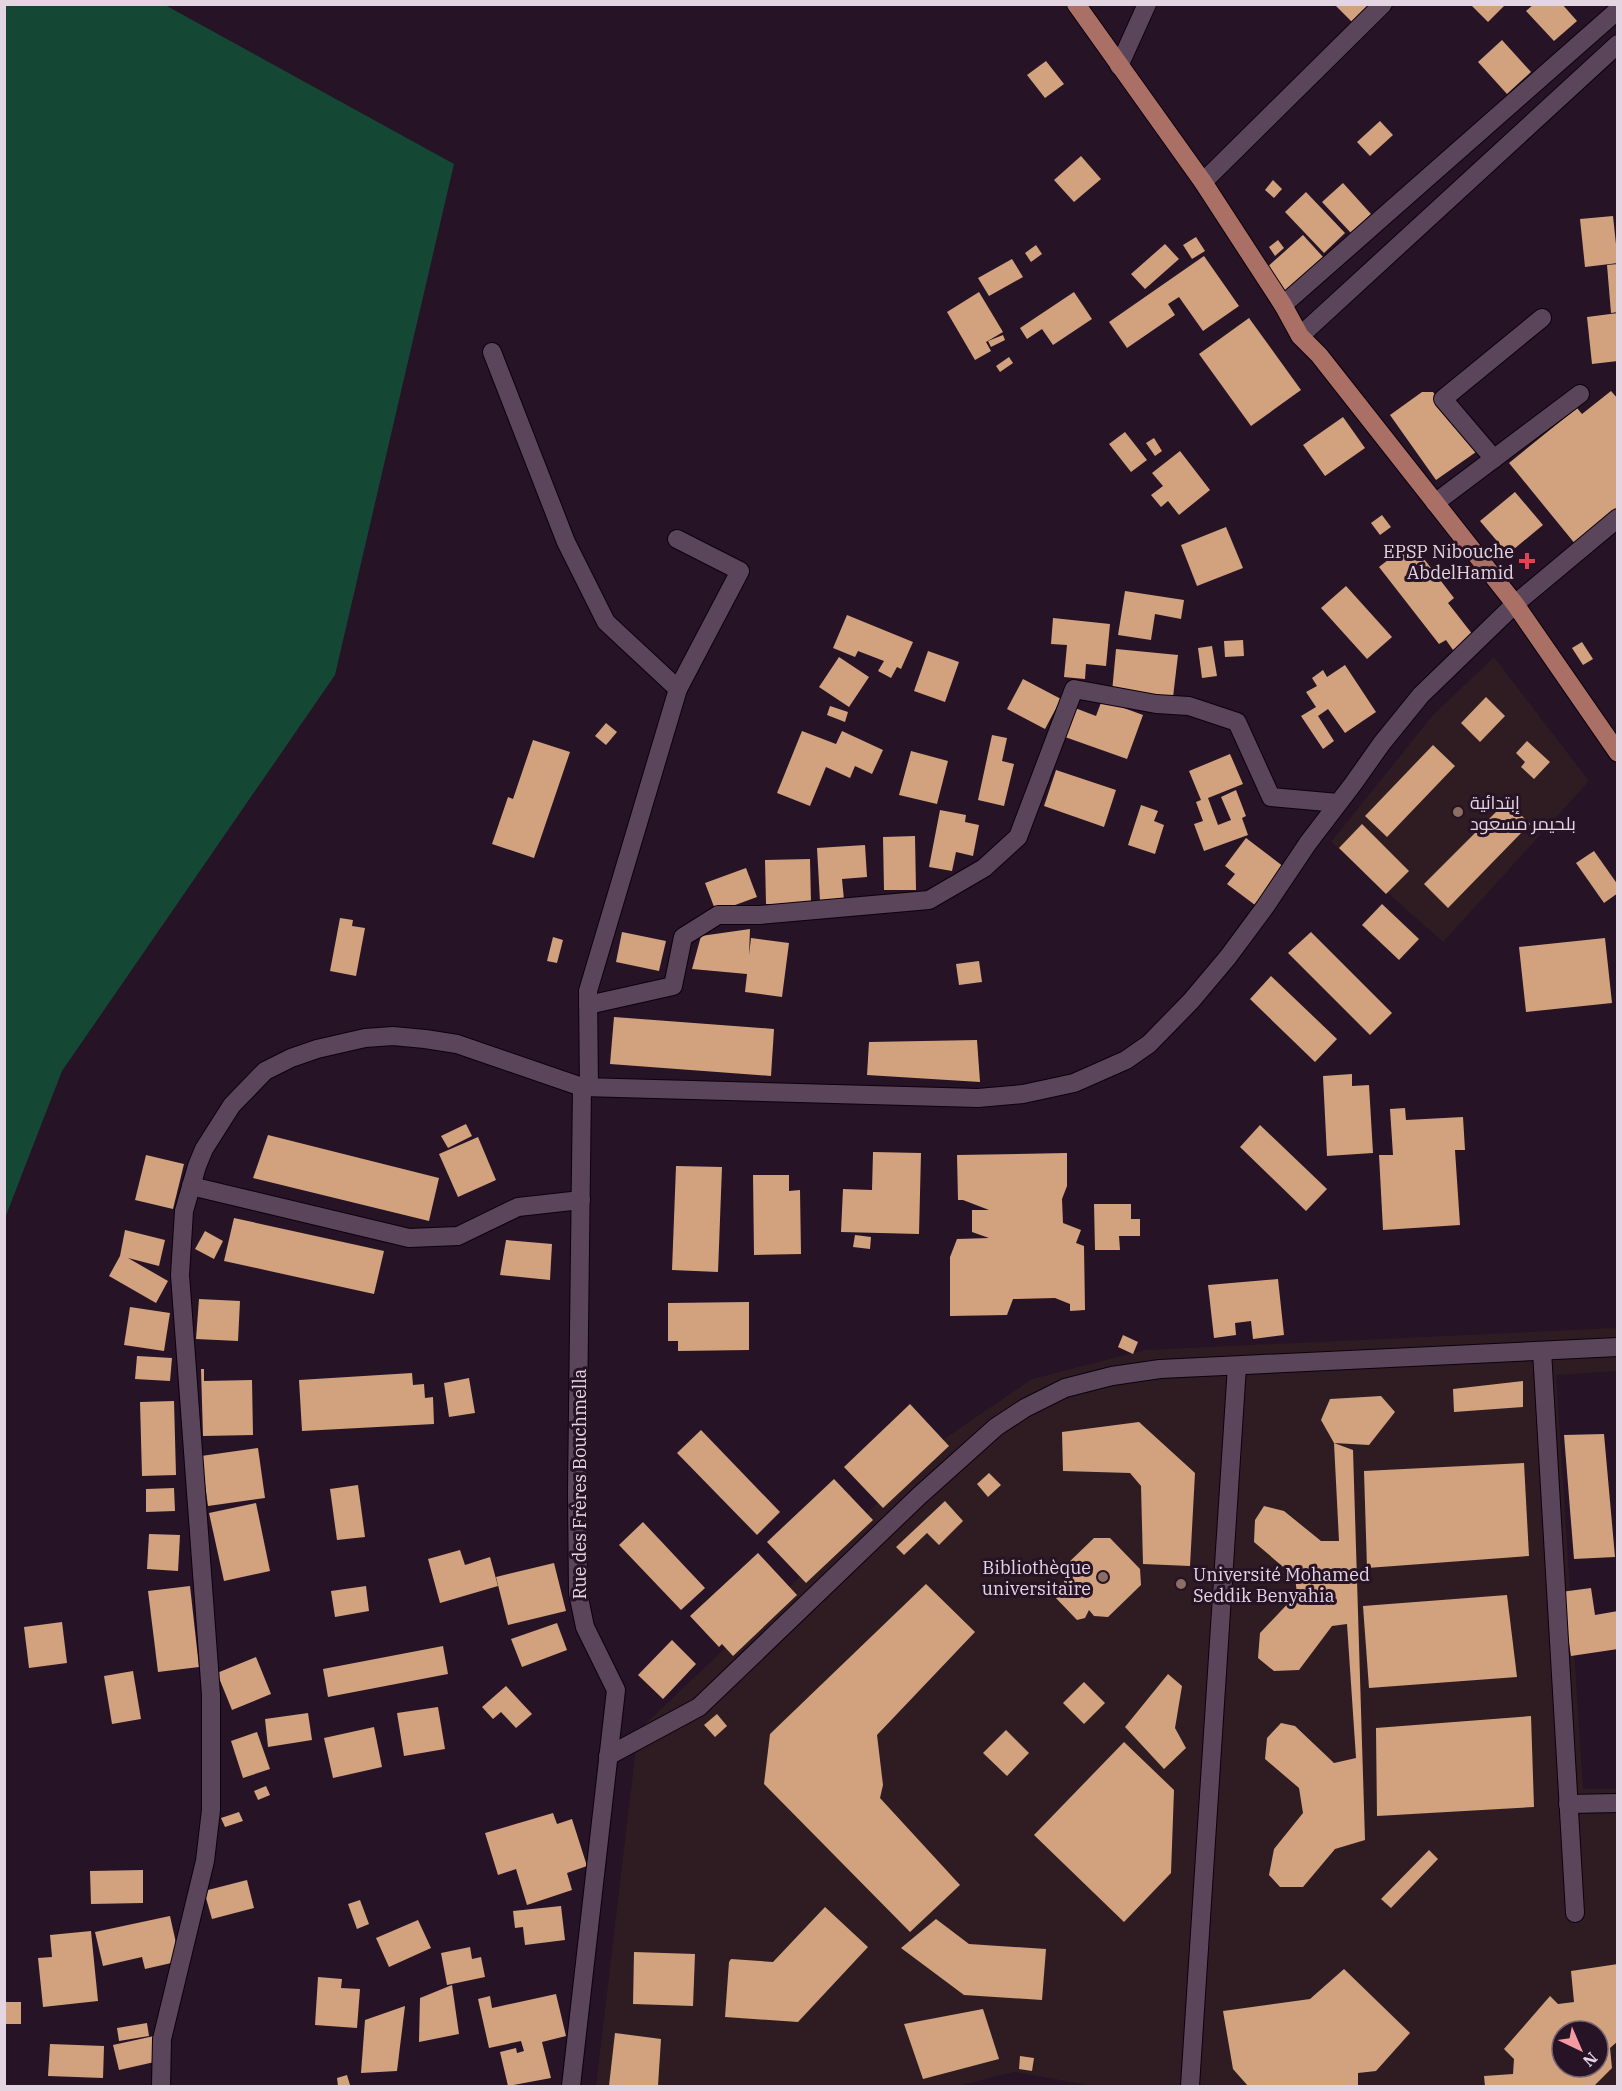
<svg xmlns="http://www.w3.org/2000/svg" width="1622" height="2091" viewBox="0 0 1622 2091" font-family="'IBM Plex Serif',Cairo,serif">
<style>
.education{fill:#2e1c22;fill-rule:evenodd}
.green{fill:#144734}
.building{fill:#d1a27d;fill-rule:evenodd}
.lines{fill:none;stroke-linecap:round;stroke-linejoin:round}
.minor-casing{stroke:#0e010e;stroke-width:20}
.major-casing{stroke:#0e010e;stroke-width:20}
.minor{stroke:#5b455a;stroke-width:18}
.major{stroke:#aa7065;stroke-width:18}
.health-dot{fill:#e0444e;stroke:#261325;stroke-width:2}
.education-dot{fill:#8d6e63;stroke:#261325;stroke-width:2}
.labels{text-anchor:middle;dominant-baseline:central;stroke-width:6;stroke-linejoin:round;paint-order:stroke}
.poi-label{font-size:18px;fill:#e3d6e2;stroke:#261325;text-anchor:end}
.street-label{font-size:18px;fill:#e3d6e2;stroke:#261325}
</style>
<rect width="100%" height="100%" fill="#261325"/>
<g class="education">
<polygon points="1494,657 1589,781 1443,942 1331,842 1433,715"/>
<path d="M1617,1328v43l-61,4 27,414h34v297h-523l-80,-14 -57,14h-361l42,-355 309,-294 85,-58 113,-29zM1562,2031h36v36h-36z"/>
</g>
<polygon class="green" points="5,4 165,5 454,164 335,675 62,1071 5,1218"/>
<g class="building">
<polygon points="1334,4 1382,4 1358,28"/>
<polygon points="1470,4 1506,4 1488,22"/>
<polygon points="1534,4 1562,4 1577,21 1554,41 1526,11"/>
<polygon points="1502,40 1531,72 1507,94 1478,62"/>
<polygon points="1046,61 1064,84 1045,98 1027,75"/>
<polygon points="1380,121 1393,135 1370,156 1357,142"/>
<polygon points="1081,156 1101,179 1074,202 1054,180"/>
<polygon points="1273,180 1282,189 1274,198 1265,190"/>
<polygon points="1343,183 1371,214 1351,233 1322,202"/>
<polygon points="1306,192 1345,233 1324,253 1285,212"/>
<polygon points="1613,216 1618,263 1585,267 1580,219"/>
<polygon points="1303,235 1324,258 1285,293 1264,270"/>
<polygon points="1196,237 1205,251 1192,259 1183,245"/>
<polygon points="1278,240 1284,248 1275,256 1269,247"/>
<polygon points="1165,244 1179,259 1145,289 1131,274"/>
<polygon points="1036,245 1042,254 1031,262 1025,253"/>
<polygon points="1204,256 1239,306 1203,331 1179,297 1168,304 1175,315 1127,348 1109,322"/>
<polygon points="1012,259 1023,277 989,296 978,278"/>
<polygon points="1618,264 1618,312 1611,313 1607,265"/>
<polygon points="979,292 1003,332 986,342 991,351 975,360 947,312"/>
<polygon points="1074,292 1092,319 1053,345 1042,329 1027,339 1020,328"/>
<polygon points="1618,313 1618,361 1592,364 1587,317"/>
<polygon points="1249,318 1301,390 1251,426 1199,354"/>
<polygon points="1003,335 1005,340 991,347 988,341"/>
<polygon points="1009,357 1013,363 1000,372 996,366"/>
<polygon points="1611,391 1618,399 1618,512 1576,545 1509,463 1577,408 1582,414"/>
<polygon points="1422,392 1433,392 1476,452 1436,480 1390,415"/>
<polygon points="1343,417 1365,448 1325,476 1303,445"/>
<polygon points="1125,432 1147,460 1131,472 1109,444"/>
<polygon points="1154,438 1162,451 1155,456 1146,443"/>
<polygon points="1180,451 1210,490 1179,515 1168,501 1161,507 1151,495 1163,486 1152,473"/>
<polygon points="1515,492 1543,525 1508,554 1480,521"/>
<polygon points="1382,515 1391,527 1380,535 1371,523"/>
<polygon points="1226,527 1243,568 1197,586 1181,545"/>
<polygon points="1411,542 1454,598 1448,603 1473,635 1453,650 1446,640 1439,644 1379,567"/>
<polygon points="1346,586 1392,637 1367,659 1321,608"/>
<polygon points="1125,591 1184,600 1181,619 1155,614 1151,640 1118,635"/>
<polygon points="847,615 913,642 901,669 897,667 891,678 878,671 884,661 858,651 855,657 833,648"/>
<polygon points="1053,618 1110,624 1106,666 1086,664 1085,679 1064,677 1067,645 1051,644"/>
<polygon points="1243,640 1244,656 1225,657 1224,641"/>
<polygon points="1582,642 1593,659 1583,665 1572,648"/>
<polygon points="1212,646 1217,676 1202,678 1198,648"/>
<polygon points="1116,649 1178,655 1173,697 1112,692"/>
<polygon points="928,651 959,662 945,702 914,691"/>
<polygon points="839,657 869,677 849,707 819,687"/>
<polygon points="1345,665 1376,712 1345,733 1328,709 1318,716 1334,741 1323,749 1301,716 1316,707 1306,692 1317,686 1312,678 1323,670 1327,677"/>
<polygon points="1023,679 1061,699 1045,729 1007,709"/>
<polygon points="1486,697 1505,716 1480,742 1461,723"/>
<polygon points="1102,700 1143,715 1127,759 1065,737 1075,708 1096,716"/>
<polygon points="830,706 848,712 845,722 827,715"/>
<polygon points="606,723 617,732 606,745 595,736"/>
<polygon points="802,731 836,744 842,731 883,750 872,774 855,766 850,778 826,767 810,806 777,793"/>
<polygon points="992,735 1007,738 1002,761 1014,764 1004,806 978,800"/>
<polygon points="533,740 570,752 534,858 492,844 508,797 513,799"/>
<polygon points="1527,741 1550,762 1534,779 1521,767 1525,762 1516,753"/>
<polygon points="1433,745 1455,766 1387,837 1365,816"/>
<polygon points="911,751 948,761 937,804 899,795"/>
<polygon points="1230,754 1243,784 1208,798 1218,825 1231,820 1221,797 1236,790 1246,816 1242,818 1248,835 1204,851 1194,824 1203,821 1196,802 1201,800 1189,771"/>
<polygon points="1056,770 1116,790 1104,827 1044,806"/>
<polygon points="1507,801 1530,824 1448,908 1424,884"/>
<polygon points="1141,805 1158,811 1154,821 1164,825 1155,854 1128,845"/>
<polygon points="940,810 966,815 965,822 979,825 973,856 956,852 952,871 929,867"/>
<polygon points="1362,824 1409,871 1386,894 1339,848"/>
<polygon points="915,836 916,890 884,890 883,837"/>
<polygon points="1246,838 1284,867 1255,905 1227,884 1235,874 1225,866"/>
<polygon points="865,845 867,877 842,879 844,900 820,901 817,848"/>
<polygon points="1594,851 1618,885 1618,893 1604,903 1576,863"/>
<polygon points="810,859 811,904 766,904 765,860"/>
<polygon points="746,868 757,897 716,912 705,883"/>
<polygon points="1382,904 1419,939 1399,960 1362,925"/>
<polygon points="340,918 353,920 352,926 365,928 356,976 330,971"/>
<polygon points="750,929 749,955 751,938 789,943 782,997 745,992 747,974 692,969 701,936"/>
<polygon points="622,932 666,941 659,971 616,962"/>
<polygon points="1311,932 1392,1013 1370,1035 1288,953"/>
<polygon points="553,937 563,940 557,963 547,961"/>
<polygon points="1605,938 1612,1003 1526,1012 1519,947"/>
<polygon points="979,961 982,982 959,985 956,964"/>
<polygon points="1271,976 1337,1039 1315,1062 1250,999"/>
<polygon points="614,1017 774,1029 771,1076 610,1064"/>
<polygon points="977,1040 980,1082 867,1075 869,1042"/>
<polygon points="1352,1074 1352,1086 1369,1085 1373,1153 1327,1156 1323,1076"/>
<polygon points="1405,1108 1406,1120 1463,1117 1465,1150 1455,1150 1460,1225 1383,1230 1379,1155 1393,1155 1390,1109"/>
<polygon points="466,1124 472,1136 448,1148 441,1136"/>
<polygon points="1260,1125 1327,1189 1306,1211 1240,1147"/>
<polygon points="268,1135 439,1178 429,1221 253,1178"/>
<polygon points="478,1137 496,1180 458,1197 439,1154"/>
<polygon points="873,1152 921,1153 919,1234 841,1232 843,1189 872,1190"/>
<polygon points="1067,1153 1067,1186 1062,1199 1063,1223 1081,1230 1076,1243 1084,1246 1085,1310 1070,1311 1070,1304 1055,1298 1013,1299 1007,1315 950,1316 950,1257 957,1239 989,1238 972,1232 972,1210 989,1210 963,1200 958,1200 957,1155"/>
<polygon points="146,1155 184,1164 173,1209 135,1200"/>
<polygon points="676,1166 722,1167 718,1272 672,1270"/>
<polygon points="753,1175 789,1175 789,1191 800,1190 801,1254 754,1255"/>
<polygon points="1094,1204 1131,1204 1131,1219 1140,1219 1140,1236 1119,1236 1120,1250 1095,1250"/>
<polygon points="234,1218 384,1251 374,1294 224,1261"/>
<polygon points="125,1230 165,1240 159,1266 128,1258 168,1281 156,1303 109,1276 120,1256"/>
<polygon points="205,1231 223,1241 214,1259 195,1249"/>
<polygon points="855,1235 871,1237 870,1249 853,1247"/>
<polygon points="506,1240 552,1244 550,1280 500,1275"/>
<polygon points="1278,1279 1284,1335 1253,1339 1251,1321 1235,1323 1236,1335 1214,1338 1208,1285"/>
<polygon points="199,1299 240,1301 238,1341 196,1339"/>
<polygon points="749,1302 749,1350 678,1351 678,1341 668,1341 668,1303"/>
<polygon points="130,1307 170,1313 164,1351 124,1345"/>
<polygon points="1123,1335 1138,1342 1133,1354 1118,1347"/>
<polygon points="137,1356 172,1358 170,1381 135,1379"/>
<polygon points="201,1369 204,1369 204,1381 252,1380 253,1435 203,1436"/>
<polygon points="412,1373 413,1385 424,1384 425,1398 433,1397 434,1424 302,1431 299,1380"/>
<polygon points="469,1378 475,1413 449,1417 444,1383"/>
<polygon points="1523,1381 1523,1407 1454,1412 1453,1389"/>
<polygon points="1381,1396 1395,1412 1369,1445 1334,1443 1321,1420 1330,1399"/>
<polygon points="174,1401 176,1475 142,1476 140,1402"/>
<polygon points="910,1404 949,1446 883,1508 844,1467"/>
<polygon points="1139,1422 1195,1473 1190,1566 1143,1564 1141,1486 1130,1473 1063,1471 1062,1432"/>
<polygon points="701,1430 780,1512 757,1535 677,1453"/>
<polygon points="1604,1434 1615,1557 1574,1559 1564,1435"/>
<polygon points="1334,1443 1353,1450 1365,1840 1335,1849 1303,1887 1280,1887 1269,1875 1274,1849 1303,1813 1299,1788 1265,1759 1267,1738 1281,1723 1295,1726 1334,1763 1356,1758 1347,1624 1332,1626 1299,1670 1274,1671 1258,1658 1260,1633 1297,1594 1295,1577 1254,1542 1255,1520 1264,1506 1284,1511 1321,1541 1339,1541"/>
<polygon points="258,1448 265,1498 208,1506 201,1456"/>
<polygon points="1524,1463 1529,1556 1367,1568 1364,1471"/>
<polygon points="989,1473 1001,1485 988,1497 977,1484"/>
<polygon points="834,1479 873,1520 806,1583 767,1542"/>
<polygon points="358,1485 365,1537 337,1540 330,1489"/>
<polygon points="174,1488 175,1511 146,1512 146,1489"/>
<polygon points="945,1501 963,1521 939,1545 927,1533 904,1555 896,1547"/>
<polygon points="256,1503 270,1571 224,1581 209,1513"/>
<polygon points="643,1522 705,1588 681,1610 619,1545"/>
<polygon points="149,1534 180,1535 178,1571 147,1569"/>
<polygon points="1094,1538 1110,1538 1140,1569 1141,1585 1108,1617 1094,1616 1089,1610 1085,1618 1077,1620 1053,1595 1064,1584 1064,1567"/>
<polygon points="460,1550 465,1565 490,1557 498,1586 440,1603 428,1559"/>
<polygon points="758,1553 797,1595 733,1656 722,1644 719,1647 690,1616"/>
<polygon points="554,1563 566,1611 508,1625 496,1577"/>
<polygon points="926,1584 975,1632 877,1735 883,1785 880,1798 960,1885 910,1932 764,1784 770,1734"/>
<polygon points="190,1586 199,1667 158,1672 148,1591"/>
<polygon points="366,1586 369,1611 335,1617 331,1591"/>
<polygon points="1591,1588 1595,1615 1618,1611 1618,1649 1571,1656 1561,1592"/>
<polygon points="1507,1595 1517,1677 1369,1688 1363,1606"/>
<polygon points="62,1622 67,1663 29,1668 24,1627"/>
<polygon points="557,1623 567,1650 522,1667 511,1639"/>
<polygon points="672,1640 696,1664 663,1699 638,1675"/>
<polygon points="443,1646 448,1674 328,1697 323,1669"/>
<polygon points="256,1657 271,1694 232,1710 217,1673"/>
<polygon points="133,1671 141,1719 112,1724 104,1676"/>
<polygon points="1168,1674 1182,1686 1175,1728 1186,1748 1164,1769 1125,1727"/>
<polygon points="1084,1682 1105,1703 1084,1724 1063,1703"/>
<polygon points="506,1686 532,1714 516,1728 501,1712 493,1719 482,1707"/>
<polygon points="438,1707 445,1749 404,1756 397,1713"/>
<polygon points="308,1713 312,1740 268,1747 265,1719"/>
<polygon points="717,1714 727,1726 715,1737 704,1725"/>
<polygon points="1531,1716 1534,1807 1377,1816 1376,1728"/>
<polygon points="374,1727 382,1767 333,1778 324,1738"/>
<polygon points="1006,1730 1029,1753 1007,1776 983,1753"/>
<polygon points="257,1732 270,1769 243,1778 231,1741"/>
<polygon points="1124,1742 1174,1790 1171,1873 1124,1922 1034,1835"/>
<polygon points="266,1786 270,1795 258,1800 254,1791"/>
<polygon points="239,1812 243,1821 225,1827 221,1818"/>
<polygon points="553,1813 557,1824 572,1819 587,1866 567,1873 572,1890 527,1905 516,1869 498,1875 485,1833"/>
<polygon points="1429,1850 1438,1859 1391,1908 1381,1899"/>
<polygon points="143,1870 143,1903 91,1904 90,1871"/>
<polygon points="247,1880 254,1908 212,1919 204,1891"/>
<polygon points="360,1900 369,1924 357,1929 348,1904"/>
<polygon points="561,1906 565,1940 525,1945 523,1927 515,1928 513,1911"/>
<polygon points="825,1907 868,1947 798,2022 725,2017 729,1962 731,1959 773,1962"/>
<polygon points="170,1916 180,1961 145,1969 142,1957 103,1966 95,1932"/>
<polygon points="936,1919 969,1944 1046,1949 1042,2000 964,1995 901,1948"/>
<polygon points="418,1920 431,1948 389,1967 376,1938"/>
<polygon points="91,1931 98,2001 43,2007 38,1958 52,1957 50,1935"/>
<polygon points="470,1947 472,1959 481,1957 485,1977 447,1985 441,1953"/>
<polygon points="634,1952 695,1954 693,2006 633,2004"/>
<path d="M1618,1964v77l-8,7 2,20 -18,18h-109l-1,-10 29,-2 1,-15 -10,-10 46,-53 8,8 16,-2 -3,-31zM1562,2031h36v36h-36z"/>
<polygon points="1344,1969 1410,2033 1376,2071 1358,2073 1358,2086 1248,2086 1233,2069 1223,2011 1310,1999"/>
<polygon points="318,1977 342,1979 341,1988 360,1989 357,2028 315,2025"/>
<polygon points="452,1985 459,2034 419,2042 420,1998"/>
<polygon points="556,1994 566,2036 542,2042 551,2078 508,2086 500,2052 516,2048 517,2053 524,2051 521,2041 489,2048 478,1999 490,1996 492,2008"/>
<rect x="4" y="2002" width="17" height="22"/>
<polygon points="405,2006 397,2071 361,2073 365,2020"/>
<polygon points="983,2009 999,2059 923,2079 904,2024"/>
<polygon points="147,2023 149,2036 119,2041 117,2028"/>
<polygon points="615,2033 661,2039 658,2086 609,2086"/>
<polygon points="154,2036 159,2061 119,2070 113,2045"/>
<polygon points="50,2044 104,2046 103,2078 48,2076"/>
<polygon points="1020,2056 1034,2058 1032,2071 1019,2069"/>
<polygon points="347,2075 350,2085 338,2086 337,2078"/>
</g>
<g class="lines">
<defs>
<g id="minor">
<polyline points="1119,66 1147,4"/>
<polyline points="1203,182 1383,4"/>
<polyline points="1283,305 1618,10"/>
<polyline points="1300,336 1618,44"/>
<polyline points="492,352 566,542 606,622 678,689"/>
<polyline points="1494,459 1443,399 1542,318"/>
<polyline points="1435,503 1580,394"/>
<polyline points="588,1005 673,986 683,937 718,915 760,915 929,900 984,868 1018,837 1074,689 1156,704 1189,706 1237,722 1271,797 1338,803"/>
<polyline points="589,1087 588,991 678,689 740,571 677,539"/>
<polyline points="191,1186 409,1238 458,1236 518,1207 581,1200"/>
<polyline points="1542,1351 1575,1913"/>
<polyline points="608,1756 699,1707 919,1496 996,1427 1025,1408 1065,1388 1112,1376 1160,1369 1618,1347"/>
<polyline points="1568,1804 1618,1803"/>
<polyline points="161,2086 162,2039 205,1861 211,1810 211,1695 180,1275 184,1211 197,1166 204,1149 232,1105 265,1071 291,1058 317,1049 365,1038 393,1036 425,1039 457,1044 582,1087 978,1098 1023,1094 1074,1083 1126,1060 1149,1044 1191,1001 1228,957 1265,907 1308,843 1353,784 1382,743 1421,695 1515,604 1618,518"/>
<polyline points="571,2086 616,1690 585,1627 578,1593 577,1491 582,1087"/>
<polyline points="1190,2086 1237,1366"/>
</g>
<polyline id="major" points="1076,4 1203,182 1283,305 1300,336 1319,355 1515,604 1618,753"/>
</defs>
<use href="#minor" class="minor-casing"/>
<use href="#major" class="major-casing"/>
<use href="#minor" class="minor"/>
<use href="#major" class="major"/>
</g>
<path class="health-dot" d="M1524 552h6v6h6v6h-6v6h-6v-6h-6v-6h6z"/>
<g class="education-dot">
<circle cx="1458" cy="812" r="6"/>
<circle cx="1103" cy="1577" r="6"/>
<circle cx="1181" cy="1584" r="6"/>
</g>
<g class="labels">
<g class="poi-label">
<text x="1514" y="551">EPSP Nibouche<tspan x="1514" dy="21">AbdelHamid</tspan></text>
<text x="1470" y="802" text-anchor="start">إبتدائية<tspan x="1470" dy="21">بلحيمر مسعود</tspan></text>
<text x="1091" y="1567">Bibliothèque<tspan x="1091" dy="21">universitaire</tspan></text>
<text x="1193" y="1574" text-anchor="start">Université Mohamed<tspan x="1193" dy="21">Seddik Benyahia</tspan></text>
</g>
<g class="street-label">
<text transform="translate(579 1484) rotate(-90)">Rue des Frères Bouchmella</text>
</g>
</g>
<rect width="1622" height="2091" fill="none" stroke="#e3d6e2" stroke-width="12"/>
<g transform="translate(1580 2049) rotate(136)"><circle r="28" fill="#261325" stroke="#726171" stroke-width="1.5"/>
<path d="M0-4.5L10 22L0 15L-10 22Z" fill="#f49aa3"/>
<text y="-9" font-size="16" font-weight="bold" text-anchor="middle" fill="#e3d6e2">N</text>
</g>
</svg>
